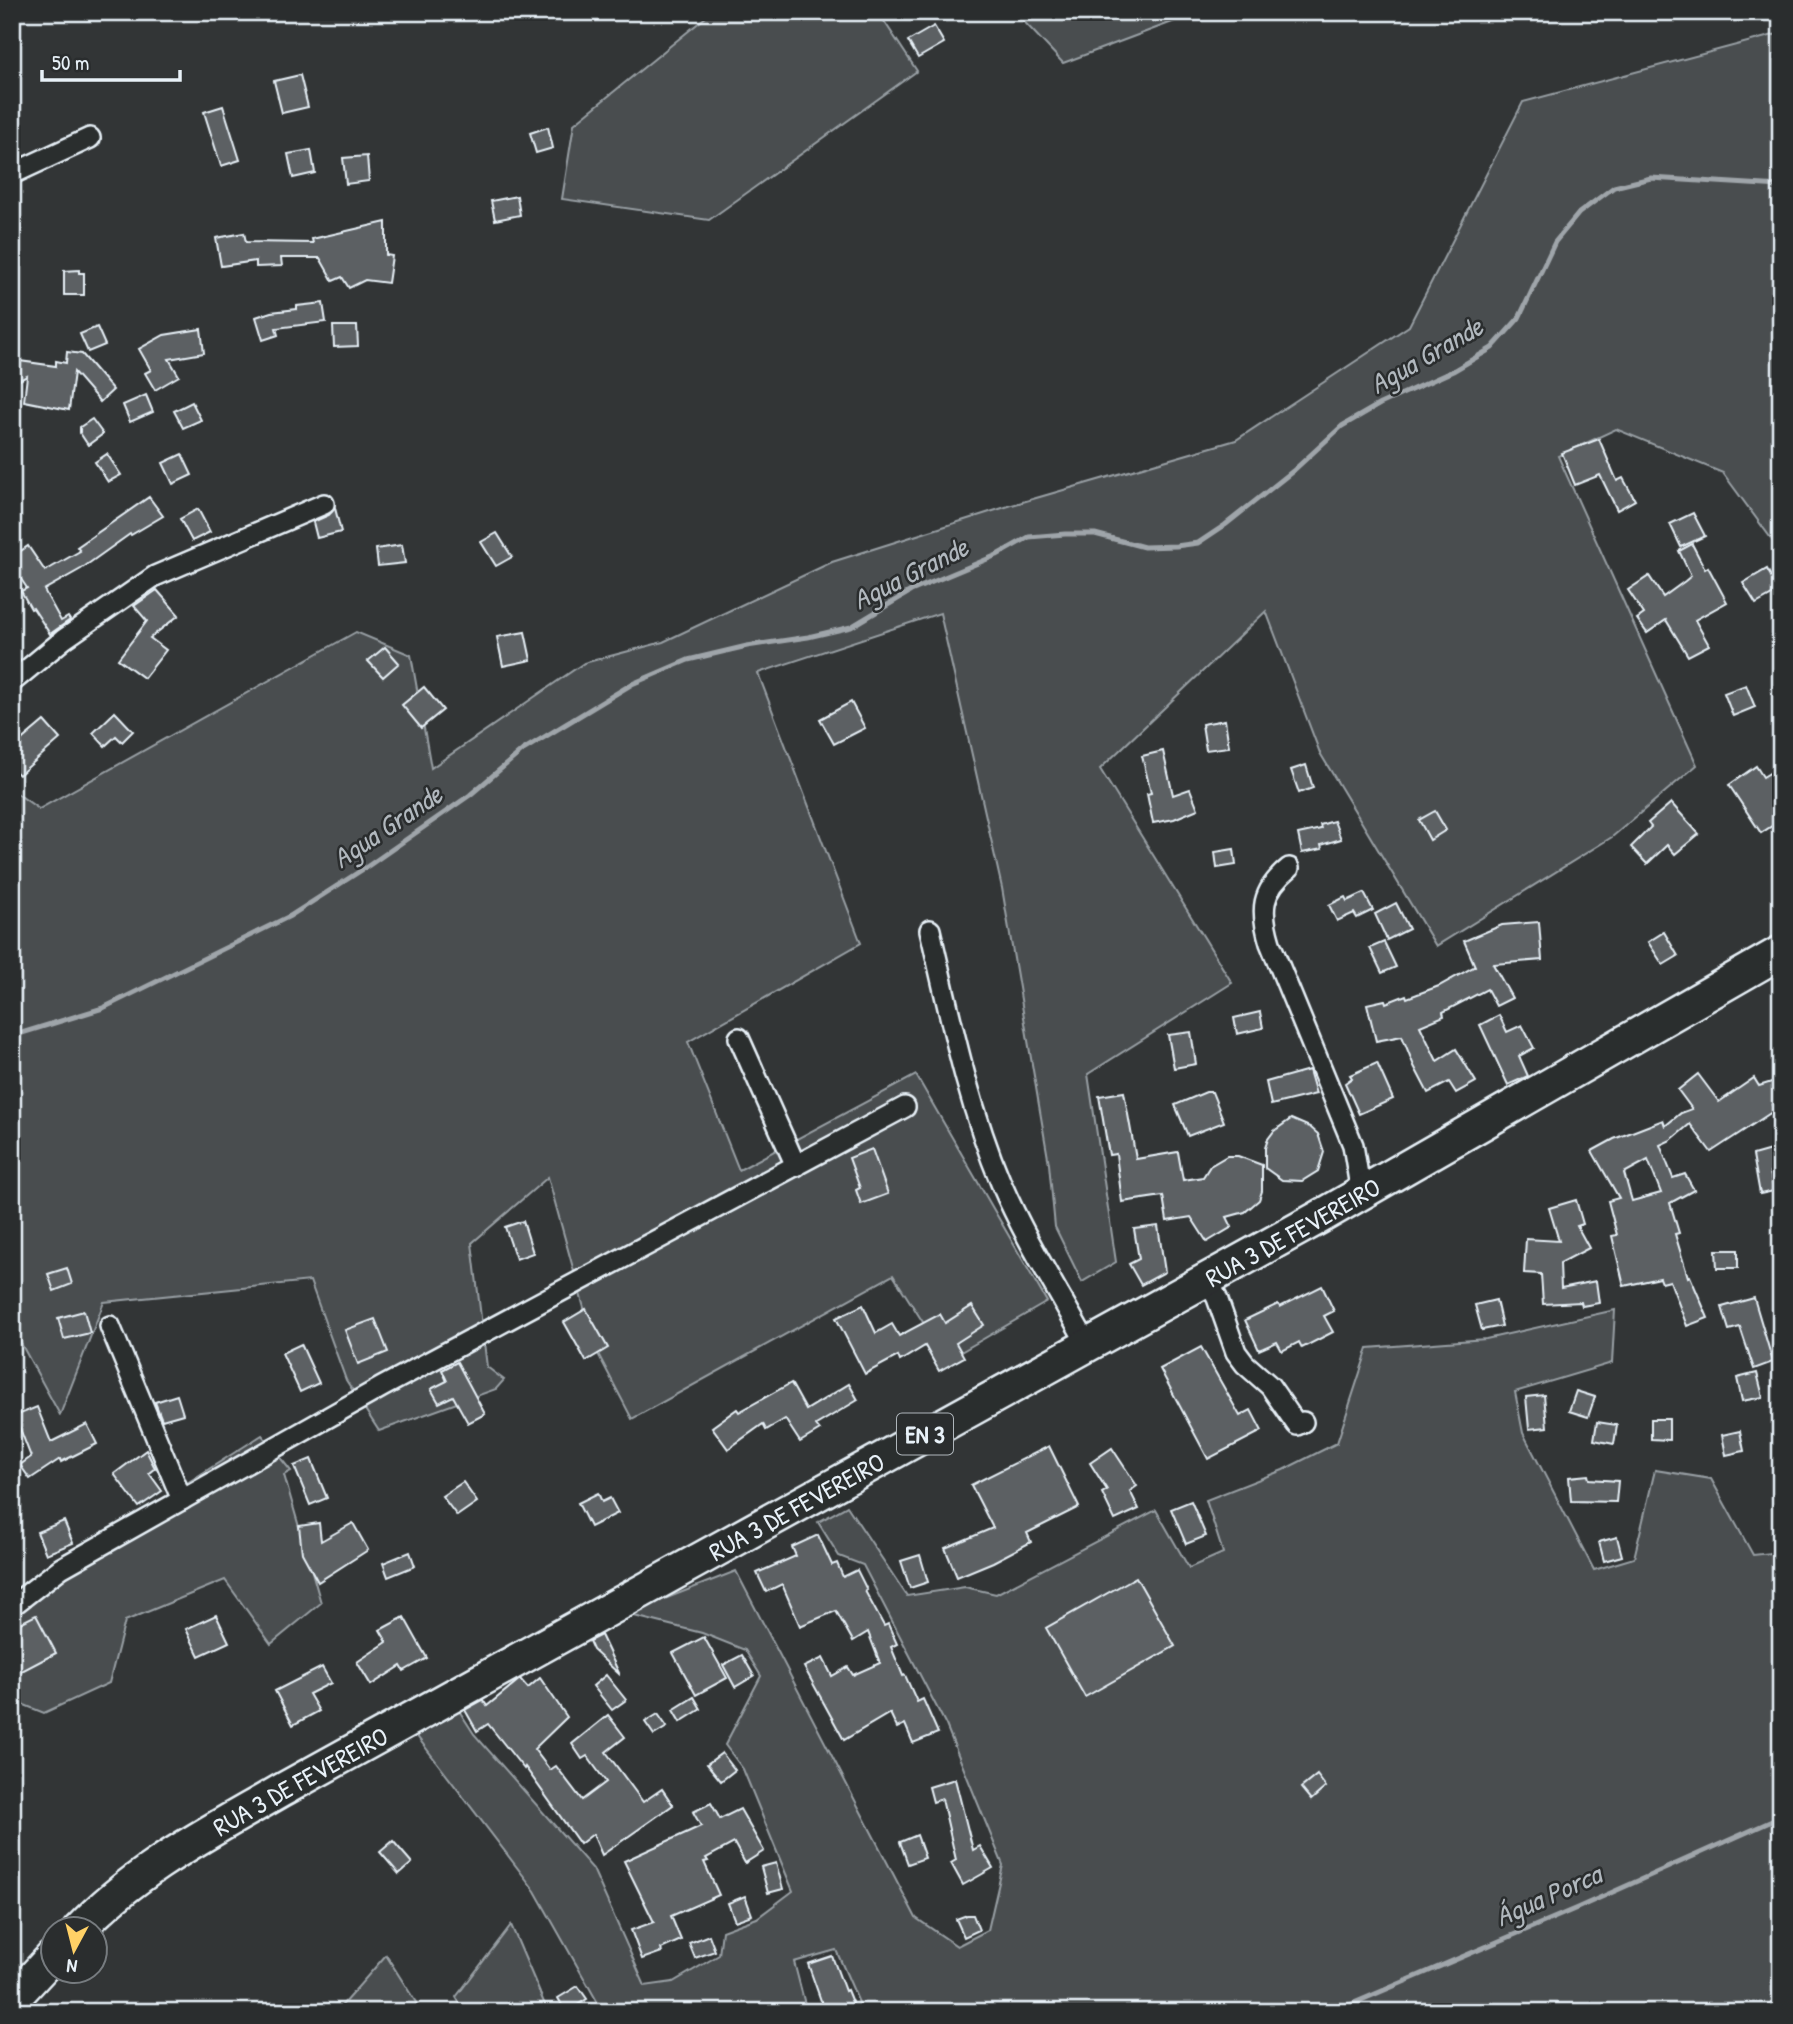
<svg xmlns="http://www.w3.org/2000/svg" width="1793" height="2024" viewBox="0 0 1793 2024" font-family="'Patrick Hand',sans-serif">
<style>
.green{fill:#494d4f;stroke:#989fa4;stroke-width:2}
.lines{fill:none;stroke-linecap:round;stroke-linejoin:round}
.stream{stroke:#9fa5aa;stroke-width:5}
.building{fill:#5c6063;stroke:#e8f1f8;stroke-width:2;fill-rule:evenodd}
.street-casing{stroke:#e8f1f8;stroke-width:24}
.primary-casing{stroke:#e8f1f8;stroke-width:37}
.street{stroke:#2a2d2e;stroke-width:19}
.primary{stroke:#2a2d2e;stroke-width:32}
.labels{text-anchor:middle;dominant-baseline:central;stroke-width:5;stroke-linejoin:round;paint-order:stroke}
.shield{fill:#2a2d2e;stroke:#afb6bb;stroke-width:2}
.shield-label{font-size:24px;font-weight:bold;fill:#e8f1f8}
.street-label{font-size:26px;fill:#e8f1f8;stroke:#2a2d2e}
.water-label{font-size:28px;font-style:italic;fill:#b1b8be;stroke:#2a2d2e}
</style>
<rect width="100%" height="100%" fill="#323536"/>
<filter id="ink" filterUnits="userSpaceOnUse"><feTurbulence type="fractalNoise" baseFrequency=".0143" numOctaves="2"/><feDisplacementMap in="SourceGraphic" scale="14" xChannelSelector="R" yChannelSelector="G"/><feConvolveMatrix kernelMatrix="1 2 1 2 8 2 1 2 1" color-interpolation-filters="sRGB"/></filter>
<g filter="url(#ink)">
<g class="green">
<polygon points="712,12 878,12 917,71 709,220 562,199 574,124"/>
<polygon points="1015,12 1199,12 1063,63"/>
<polygon points="1781,33 1781,552 1723,473 1616,429 1558,456 1697,765 1612,837 1436,946 1320,753 1266,611 1100,769 1232,983 1088,1074 1116,1262 1082,1282 1055,1227 1049,1164 1002,888 940,613 758,673 861,943 688,1042 739,1170 916,1075 1047,1302 947,1360 893,1275 632,1419 595,1348 548,1177 472,1243 487,1367 504,1380 496,1389 379,1431 346,1380 310,1281 104,1302 60,1415 12,1327 12,790 39,809 356,632 411,655 431,768 584,663 663,642 832,562 1012,505 1236,440 1409,326 1523,102"/>
<polygon points="1615,1310 1612,1363 1515,1392 1523,1433 1594,1570 1634,1558 1655,1470 1711,1479 1753,1555 1781,1552 1781,2012 863,2012 836,1950 794,1962 807,2012 603,2012 535,1891 416,1735 458,1709 474,1734 593,1869 645,1986 673,1982 719,1955 722,1931 757,1918 793,1891 743,1769 725,1745 761,1676 745,1650 702,1633 626,1614 736,1571 916,1918 957,1946 988,1930 1003,1865 946,1725 863,1565 839,1556 818,1522 847,1506 907,1596 965,1587 996,1594 1156,1510 1189,1568 1223,1553 1206,1500 1283,1470 1337,1443 1368,1348 1486,1339"/>
<polygon points="262,1435 291,1471 284,1475 321,1603 271,1644 225,1580 125,1621 109,1683 44,1713 12,1700 12,1582 17,1592"/>
<polygon points="511,1925 548,2012 465,2012 456,1997"/>
<polygon points="386,1955 422,2012 336,2012"/>
</g>
<g class="lines">
<g class="stream">
<polyline points="12,1036 103,1008 290,916 368,866 470,795 523,750 632,684 688,660 747,646 808,637 851,627 911,591 997,555 1029,537 1065,534 1095,534 1144,547 1176,546 1198,543 1225,525 1293,471 1342,426 1380,404 1453,371 1492,348 1519,318 1555,242 1579,213 1614,187 1651,178 1781,186"/>
<polyline points="1333,2012 1577,1908 1781,1817"/>
</g>
</g>
<g class="building">
<polygon points="934,26 944,43 918,58 908,41"/>
<polygon points="300,75 308,107 282,113 274,81"/>
<polygon points="223,106 240,160 221,166 204,112"/>
<polygon points="548,127 553,148 536,153 530,133"/>
<polygon points="311,150 315,173 293,178 288,154"/>
<polygon points="367,156 369,181 346,184 343,158"/>
<polygon points="517,196 520,215 495,220 491,201"/>
<polygon points="386,222 386,255 392,256 388,283 365,280 349,288 342,277 333,281 320,258 281,258 282,266 256,267 256,261 221,266 216,238 244,233 246,242 313,243 312,239"/>
<polygon points="79,270 79,273 84,273 84,295 64,295 64,271"/>
<polygon points="323,303 326,322 276,328 278,335 263,340 256,317 271,312 297,309 297,306"/>
<polygon points="333,326 357,326 358,346 334,347"/>
<polygon points="97,327 105,345 88,352 80,334"/>
<polygon points="201,329 204,353 169,359 179,376 155,390 145,373 151,370 139,349 164,335"/>
<polygon points="67,352 82,354 113,390 100,402 74,372 69,410 24,401 27,376 12,384 12,360 56,366 56,361 66,363"/>
<polygon points="146,395 153,412 130,422 123,405"/>
<polygon points="192,402 201,420 183,428 174,411"/>
<polygon points="92,419 103,434 88,445 80,433 80,427"/>
<polygon points="1599,439 1617,481 1623,478 1635,500 1617,510 1600,475 1575,485 1562,453"/>
<polygon points="107,454 121,475 108,482 95,462"/>
<polygon points="182,454 192,475 173,484 163,463"/>
<polygon points="149,497 163,516 131,535 130,534 81,569 44,590 61,621 68,617 70,620 50,634 33,608 31,609 21,591 27,588 12,566 12,557 28,546 45,571 80,551 77,547"/>
<polygon points="335,508 341,532 317,538 313,522 329,515"/>
<polygon points="198,509 210,532 192,541 180,519"/>
<polygon points="1693,513 1705,536 1681,547 1670,524"/>
<polygon points="497,533 512,557 496,566 481,542"/>
<polygon points="1692,544 1705,569 1708,567 1727,602 1695,620 1709,645 1688,656 1666,620 1647,633 1637,619 1644,614 1628,590 1649,576 1663,597 1685,581 1691,576 1679,551"/>
<polygon points="402,545 405,563 378,566 376,549"/>
<polygon points="1767,569 1779,591 1756,604 1743,583"/>
<polygon points="157,590 179,615 150,638 166,650 144,678 118,659 147,621 134,606"/>
<polygon points="525,632 531,660 503,666 497,637"/>
<polygon points="385,647 399,663 383,677 368,661"/>
<polygon points="1746,685 1755,707 1733,716 1724,693"/>
<polygon points="424,687 443,710 421,728 402,705"/>
<polygon points="851,702 865,728 834,744 820,719"/>
<polygon points="115,712 133,731 122,742 116,736 105,746 93,733"/>
<polygon points="1225,720 1229,747 1206,750 1202,724"/>
<polygon points="44,721 60,739 19,775 12,768 12,748"/>
<polygon points="1163,751 1173,795 1190,789 1198,809 1174,819 1153,823 1147,794 1151,793 1142,756"/>
<polygon points="1306,765 1313,788 1299,793 1291,770"/>
<polygon points="1756,766 1763,777 1781,766 1781,820 1761,833 1729,785"/>
<polygon points="1671,803 1699,834 1675,854 1667,845 1647,864 1631,847 1651,827 1648,823"/>
<polygon points="1435,811 1446,830 1430,840 1419,820"/>
<polygon points="1334,821 1341,839 1321,845 1322,849 1302,853 1298,834 1321,829 1320,825"/>
<polygon points="1234,849 1236,865 1217,868 1215,852"/>
<polygon points="1364,893 1373,910 1357,918 1354,913 1337,921 1329,905 1345,897 1347,901"/>
<polygon points="1396,903 1409,929 1387,940 1375,914"/>
<polygon points="1539,922 1542,960 1493,964 1512,998 1496,1006 1487,989 1443,1012 1444,1016 1420,1026 1437,1061 1456,1049 1476,1082 1456,1093 1449,1082 1428,1093 1414,1066 1402,1036 1376,1041 1367,1004 1385,1000 1386,1003 1406,995 1407,998 1439,986 1475,966 1464,941 1502,925"/>
<polygon points="1664,932 1678,956 1663,965 1648,942"/>
<polygon points="1384,942 1396,967 1382,973 1370,948"/>
<polygon points="1260,1012 1263,1028 1237,1034 1234,1018"/>
<polygon points="1499,1015 1507,1032 1522,1025 1534,1048 1519,1056 1528,1076 1508,1085 1480,1025"/>
<polygon points="1191,1032 1196,1064 1174,1068 1168,1035"/>
<polygon points="1377,1063 1393,1099 1359,1114 1345,1083 1352,1078 1350,1075"/>
<polygon points="1309,1070 1316,1094 1271,1105 1266,1082"/>
<path d="M1698,1074l21,28 35,-24 5,8 22,-7v23l-9,3 3,5 -64,42 -21,-28 -19,16 -11,5 13,33 12,-4 9,16 -24,13 9,30 -4,1 13,43 2,-1 18,42 -21,8 -17,-45 -8,2 -2,-5 -36,8 -12,-50 5,-1 -9,-34 11,-3 -27,-47 22,-12 49,-19 2,6 16,-13 11,-4 -14,-19zM1648,1160l13,33 -29,8 -8,-28z"/>
<polygon points="1124,1092 1136,1159 1178,1152 1183,1180 1203,1177 1210,1166 1227,1156 1238,1156 1262,1165 1262,1191 1259,1200 1245,1212 1227,1217 1232,1227 1207,1242 1191,1217 1167,1221 1163,1196 1122,1202 1116,1154 1109,1155 1099,1096"/>
<polygon points="1206,1092 1212,1092 1224,1122 1188,1136 1175,1105"/>
<polygon points="1291,1119 1310,1127 1318,1134 1324,1152 1318,1171 1302,1181 1282,1180 1265,1168 1265,1148 1268,1139 1274,1131"/>
<polygon points="1781,1147 1781,1169 1770,1172 1774,1191 1760,1194 1753,1155"/>
<polygon points="872,1149 888,1194 861,1204 856,1190 860,1188 849,1158"/>
<polygon points="1576,1200 1583,1224 1577,1226 1589,1248 1560,1263 1561,1288 1596,1281 1599,1303 1582,1306 1581,1302 1543,1304 1541,1274 1524,1273 1526,1239 1559,1241 1549,1208"/>
<polygon points="523,1221 533,1253 516,1259 505,1227"/>
<polygon points="1158,1226 1165,1272 1141,1285 1129,1264 1139,1259 1134,1229"/>
<polygon points="1716,1250 1738,1250 1738,1268 1717,1268"/>
<polygon points="67,1268 72,1284 54,1291 48,1274"/>
<polygon points="1322,1286 1334,1311 1324,1316 1333,1332 1302,1348 1299,1342 1282,1351 1277,1342 1259,1350 1245,1320 1278,1304 1280,1307"/>
<polygon points="1754,1298 1773,1362 1754,1369 1740,1327 1729,1330 1722,1307"/>
<polygon points="1496,1300 1502,1326 1482,1330 1475,1305"/>
<polygon points="863,1305 876,1333 892,1324 899,1336 940,1314 945,1323 972,1306 984,1325 956,1343 964,1357 939,1371 925,1346 900,1361 898,1356 865,1374 836,1318"/>
<polygon points="586,1309 608,1348 586,1361 564,1322"/>
<polygon points="84,1311 90,1333 64,1339 58,1318"/>
<polygon points="375,1319 388,1352 358,1364 345,1330"/>
<polygon points="301,1344 319,1383 300,1392 282,1353"/>
<polygon points="1201,1347 1240,1416 1251,1410 1262,1431 1208,1459 1160,1369"/>
<polygon points="457,1362 485,1414 468,1423 453,1396 439,1403 431,1389 447,1381 442,1370"/>
<polygon points="1757,1373 1763,1397 1742,1401 1737,1378"/>
<polygon points="791,1383 806,1410 849,1384 858,1400 816,1425 820,1430 800,1442 785,1419 766,1430 763,1424 728,1449 712,1427 737,1409 739,1412"/>
<polygon points="1576,1391 1595,1397 1588,1417 1569,1411"/>
<polygon points="177,1395 183,1414 162,1420 155,1402"/>
<polygon points="1544,1395 1547,1427 1529,1429 1526,1397"/>
<polygon points="37,1407 51,1442 87,1424 97,1444 61,1462 60,1459 30,1479 20,1465 31,1457 15,1416"/>
<polygon points="1651,1419 1669,1419 1669,1440 1651,1439"/>
<polygon points="1597,1422 1617,1425 1614,1444 1594,1440"/>
<polygon points="1740,1431 1744,1451 1726,1455 1722,1435"/>
<polygon points="1049,1446 1079,1507 1027,1533 1031,1542 993,1562 957,1577 945,1548 993,1528 971,1485"/>
<polygon points="1112,1448 1137,1486 1130,1491 1139,1509 1115,1520 1102,1493 1107,1490 1090,1463"/>
<polygon points="146,1450 155,1468 149,1473 162,1491 139,1507 114,1474"/>
<polygon points="311,1459 327,1498 310,1505 294,1466"/>
<polygon points="1588,1475 1589,1479 1618,1481 1616,1502 1571,1501 1569,1477"/>
<polygon points="463,1482 477,1502 457,1516 442,1496"/>
<polygon points="598,1493 602,1502 610,1498 618,1513 590,1527 578,1503"/>
<polygon points="1191,1501 1206,1536 1186,1544 1171,1509"/>
<polygon points="64,1521 73,1543 46,1554 37,1532"/>
<polygon points="319,1523 321,1541 353,1523 368,1550 318,1582 302,1553 299,1526"/>
<polygon points="818,1535 832,1565 837,1563 843,1577 857,1570 867,1590 865,1591 884,1626 888,1624 897,1644 891,1647 903,1676 905,1675 917,1702 923,1699 938,1733 913,1743 905,1724 897,1728 890,1713 844,1740 804,1667 823,1658 832,1676 848,1667 853,1675 880,1663 868,1632 853,1641 836,1611 800,1626 782,1584 766,1592 757,1573 796,1556 792,1547"/>
<polygon points="1617,1537 1622,1556 1604,1561 1599,1542"/>
<polygon points="410,1552 415,1566 388,1577 383,1563"/>
<polygon points="920,1555 928,1582 910,1588 901,1561"/>
<polygon points="1136,1577 1175,1646 1085,1697 1046,1628"/>
<polygon points="36,1615 56,1653 20,1672 12,1656 12,1627"/>
<polygon points="216,1615 229,1642 199,1656 186,1629"/>
<polygon points="404,1617 427,1658 404,1671 401,1666 371,1685 357,1662 387,1642 380,1630"/>
<polygon points="601,1635 619,1673 619,1674 593,1650 589,1641"/>
<polygon points="704,1637 727,1678 696,1695 673,1653"/>
<polygon points="742,1655 754,1676 735,1687 723,1665"/>
<polygon points="322,1667 331,1683 309,1694 319,1711 293,1725 275,1691"/>
<polygon points="606,1675 626,1700 612,1710 593,1686"/>
<polygon points="540,1678 567,1717 534,1749 550,1770 556,1766 582,1800 606,1782 587,1756 582,1759 572,1744 608,1715 625,1737 606,1752 643,1802 662,1789 673,1805 602,1855 593,1834 580,1844 525,1767 524,1769 488,1724 477,1731 465,1710 483,1700 487,1706 520,1679 528,1688"/>
<polygon points="694,1697 701,1709 680,1722 673,1710"/>
<polygon points="658,1714 667,1727 654,1735 645,1722"/>
<polygon points="722,1753 735,1770 721,1781 707,1764"/>
<polygon points="1317,1775 1326,1787 1311,1800 1301,1788"/>
<polygon points="955,1779 973,1850 980,1846 993,1868 963,1885 951,1863 956,1860 942,1799 933,1802 929,1787"/>
<polygon points="711,1803 720,1819 740,1809 764,1851 745,1863 734,1843 706,1858 708,1861 704,1862 719,1895 671,1916 681,1940 661,1949 662,1952 642,1959 631,1930 654,1922 624,1861 701,1826 693,1812"/>
<polygon points="917,1835 925,1858 908,1864 900,1842"/>
<polygon points="393,1841 412,1863 399,1874 380,1852"/>
<polygon points="776,1863 783,1889 768,1893 761,1867"/>
<polygon points="745,1896 752,1915 735,1921 728,1903"/>
<polygon points="967,1915 973,1915 979,1930 964,1937 956,1919"/>
<polygon points="709,1935 715,1951 695,1958 689,1943"/>
<polygon points="832,1956 845,1991 847,1990 856,2012 825,2012 808,1964"/>
<polygon points="578,1986 587,1999 566,2012 558,1998"/>
</g>
<g class="lines">
<defs>
<g id="street">
<polyline points="12,174 90,138"/>
<polyline points="12,682 64,639 155,576 324,504"/>
<path d="M1289,868c-28,23 -29,42 -19,75l83,202 8,48"/>
<path d="M930,930c20,85 37,172 71,253 24,56 57,108 86,161"/>
<polyline points="739,1038 796,1166"/>
<polyline points="1207,1279 1217,1298 1236,1352 1245,1364 1270,1386 1297,1425 1303,1422"/>
<polyline points="110,1326 182,1500"/>
<polyline points="12,1606 61,1568 382,1387 905,1107"/>
</g>
<g id="primary">
<path id="s1" d="M79,1930c57,-61 131,-98 203,-140l1036,-572 463,-266"/>
<polyline points="12,2000 52,1957"/>
</g>
</defs>
<use href="#street" class="street-casing"/>
<use href="#primary" class="primary-casing"/>
<use href="#street" class="street"/>
<use href="#primary" class="primary"/>
</g>
</g>
<g class="labels">
<rect class="shield" x="897" y="1413.5" width="56" height="41" rx="5"/>
<g class="shield-label">
<text x="925" y="1434">EN 3</text>
</g>
<g class="street-label">
<text stroke="none"><textPath href="#s1" startOffset="1402">RUA 3 DE FEVEREIRO</textPath></text>
<text stroke="none"><textPath href="#s1" startOffset="835">RUA 3 DE FEVEREIRO</textPath></text>
<text stroke="none"><textPath href="#s1" startOffset="268">RUA 3 DE FEVEREIRO</textPath></text>
</g>
<g class="water-label">
<text transform="translate(1426 355) rotate(-30)">Agua Grande</text>
<text transform="translate(910 573) rotate(-27)">Agua Grande</text>
<text transform="translate(387 826) rotate(-34)">Agua Grande</text>
<text transform="translate(1548 1895) rotate(-24)">Água Porca</text>
</g>
</g>
<rect width="1793" height="2024" fill="none" stroke="#2a2d2e" stroke-width="42"/>
<rect x="21" y="21" width="1751" height="1982" fill="none" stroke="#e8f1f8" stroke-width="2.5" filter="url(#ink)"/>
<g transform="translate(74 1950) rotate(187)"><circle r="33" fill="#2a2d2e" stroke="#767b7f" stroke-width="2"/>
<path d="M0-5L12 26L0 18L-12 26Z" fill="#ffd166"/>
<text y="-10" font-size="19" font-weight="bold" text-anchor="middle" fill="#e8f1f8">N</text>
</g>
<path d="M42 70v10h138v-10" fill="none" stroke="#e8f1f8" stroke-width="3.5"/>
<text x="52" y="70" font-size="21" fill="#e8f1f8" stroke="#2a2d2e" stroke-width="5" paint-order="stroke">50 m</text>
</svg>
